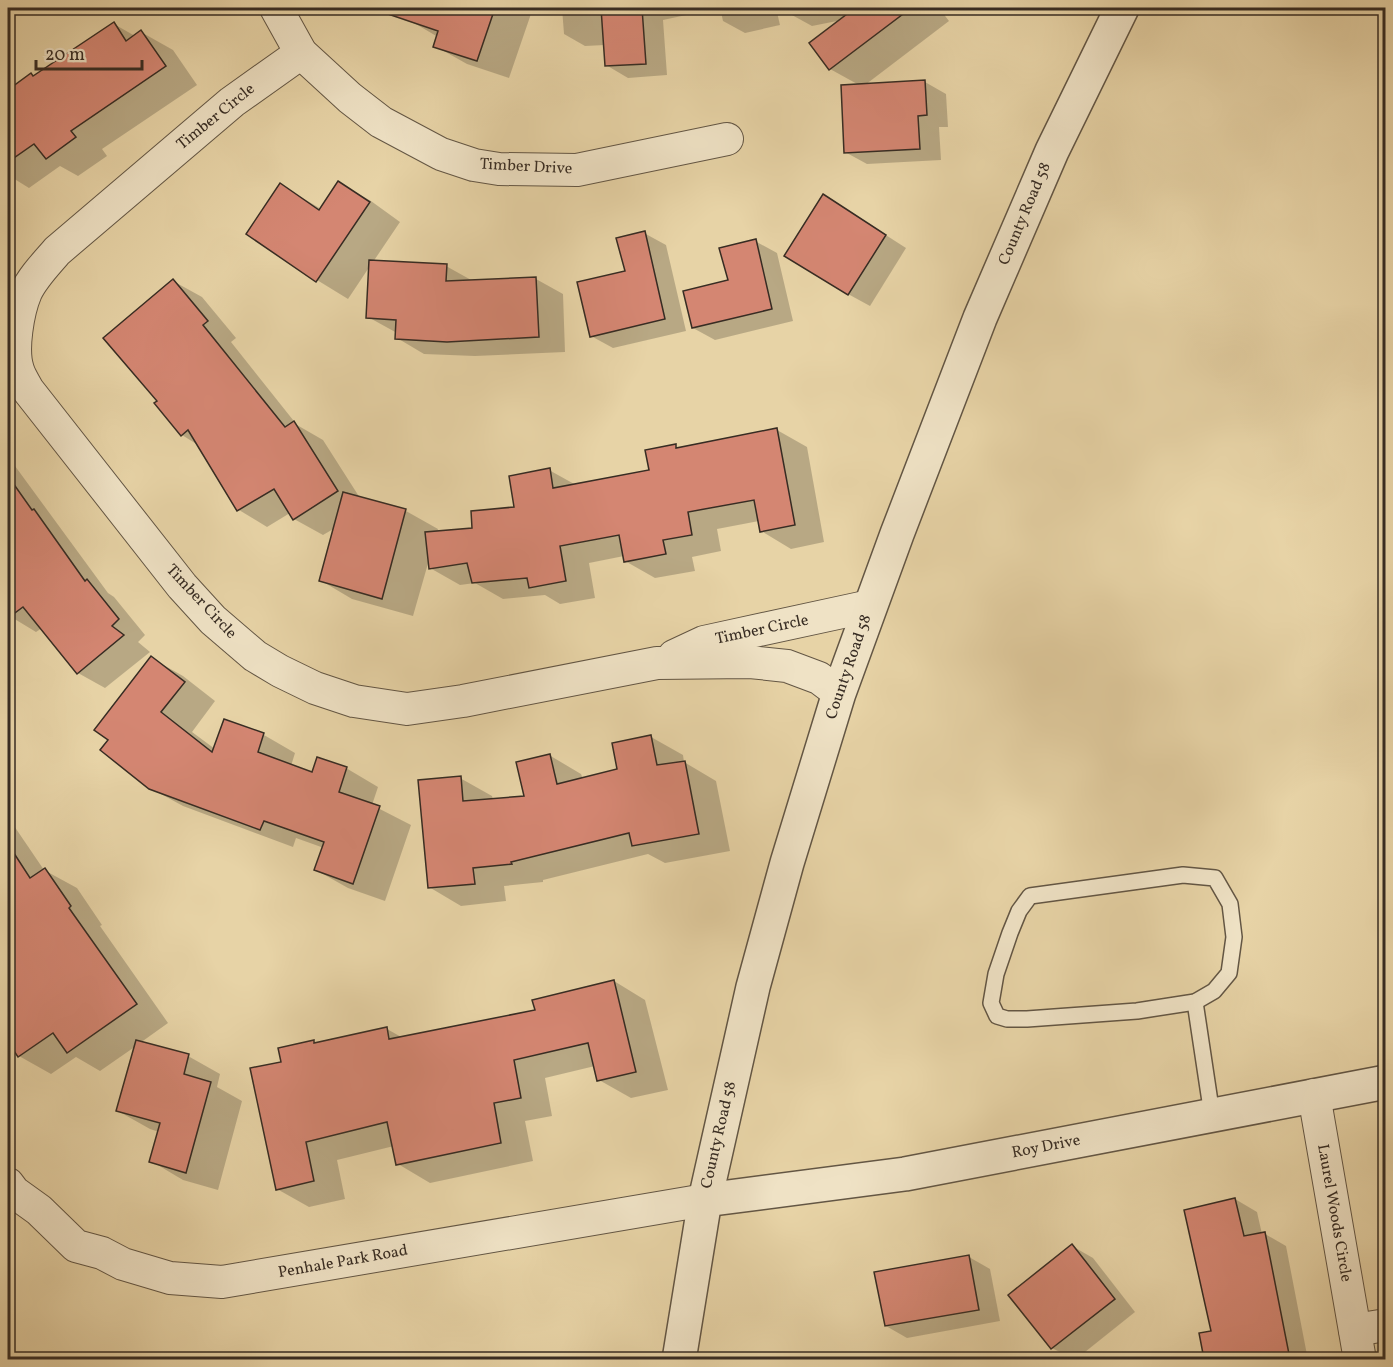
<svg xmlns="http://www.w3.org/2000/svg" width="1393" height="1367" viewBox="0 0 1393 1367" font-family="Vollkorn,serif">
<style>
.shadow{fill:#0003}
.building{fill:#d48672;stroke:#372c23;stroke-width:1.5}
.lines{fill:none;stroke-linecap:round;stroke-linejoin:round}
.service-casing{stroke:#635644;stroke-width:18}
.minor-casing{stroke:#635644;stroke-width:34}
.tertiary-casing{stroke:#635644;stroke-width:36}
.service{stroke:#efe2c5;stroke-width:15}
.minor{stroke:#efe2c5;stroke-width:32}
.tertiary{stroke:#efe2c5;stroke-width:33}
.labels{text-anchor:middle;dominant-baseline:central;stroke-width:4.5;stroke-linejoin:round;paint-order:stroke}
.street-label{font-size:16px;fill:#372c23;stroke:#efe2c5}
</style>
<rect width="100%" height="100%" fill="#e7d3a6"/>
<filter id="stains"><feTurbulence type="fractalNoise" baseFrequency=".00333" numOctaves="4"/><feColorMatrix values="0 0 0 0 .2 0 0 0 0 .09 0 0 0 0 .02 0 0 0 .5 -.17"/></filter>
<radialGradient id="worn" r=".72"><stop offset=".6" stop-color="#630" stop-opacity="0"/><stop offset="1" stop-color="#630" stop-opacity=".3"/></radialGradient>
<g class="shadow">
<polygon points="413,8 533,8 509,78 467,64 435,46 438,37 409,20"/>
<polygon points="562,8 719,8 663,20 667,75 628,78 606,65 605,45 585,46 564,34"/>
<polygon points="720,8 776,8 780,25 745,33 723,21"/>
<polygon points="783,8 939,8 949,21 865,85 925,82 946,94 948,127 939,127 941,160 867,164 845,152 859,85 830,69 842,20 812,26 781,9"/>
<polygon points="114,24 135,36 141,32 173,50 197,85 102,149 107,156 78,176 60,166 29,188 8,175 8,91 31,75 35,77"/>
<polygon points="339,183 371,201 400,222 373,262 446,266 473,281 536,279 563,294 565,352 475,356 424,354 397,338 397,333 368,317 370,266 348,299 317,280 281,185 321,209"/>
<polygon points="853,214 906,248 870,306 848,294"/>
<polygon points="644,233 666,245 686,331 613,348 591,336 627,272"/>
<polygon points="755,241 777,253 793,321 715,340 693,328 729,282"/>
<polygon points="173,281 202,297 236,338 231,342 297,425 323,440 360,498 406,511 438,529 437,533 474,529 516,508 549,470 576,485 651,471 675,446 680,449 777,430 807,447 824,542 791,549 761,531 759,521 717,529 721,551 692,557 695,571 655,578 625,561 624,556 589,563 595,598 560,604 545,595 503,599 475,583 460,585 430,568 429,560 413,616 352,599 320,580 335,528 323,535 294,519 290,513 267,527 239,510 198,445 182,435 159,401"/>
<polygon points="8,461 15,466 108,593 114,597 145,635 138,642 150,652 105,688 78,673 42,628 36,632 8,615"/>
<polygon points="151,658 183,676 215,701 192,732 215,749 225,721 264,735 295,753 291,766 313,774 346,768 378,787 372,805 411,825 385,901 348,888 316,870 324,848 296,838 293,847 183,806 150,788 110,740"/>
<polygon points="651,737 683,755 684,762 716,781 730,851 665,863 648,854 543,880 543,882 504,886 506,901 461,906 429,887 460,778 492,796 493,800 526,797 549,755 581,774 583,779 619,771"/>
<polygon points="8,817 44,870 77,888 102,925 100,926 168,1023 140,1043 188,1056 220,1074 217,1087 242,1101 218,1190 183,1180 151,1161 159,1132 150,1129 118,1111 136,1046 100,1071 76,1057 51,1074 19,1056 8,1040"/>
<polygon points="614,981 645,1000 668,1090 631,1098 599,1080 595,1066 545,1078 552,1116 525,1121 533,1161 430,1183 398,1164 394,1146 337,1160 345,1199 309,1207 277,1189 283,1063 313,1042 318,1044 387,1029 403,1038 537,1011"/>
<polygon points="1235,1199 1257,1212 1262,1234 1265,1234 1286,1246 1308,1360 1205,1360 1200,1334 1213,1332"/>
<polygon points="1072,1246 1093,1258 1135,1312 1075,1360 1052,1348 1010,1295"/>
<polygon points="969,1257 990,1269 1000,1321 907,1338 886,1326"/>
</g>
<g class="building">
<polygon points="383,8 495,8 477,61 433,47 438,31 382,12"/>
<polygon points="601,8 642,8 646,64 605,66"/>
<polygon points="855,8 911,8 829,70 809,43"/>
<polygon points="114,22 126,41 141,30 166,66 71,131 76,137 46,159 34,144 8,162 8,90 31,73 33,76"/>
<polygon points="925,80 927,115 918,116 920,149 844,153 841,85"/>
<polygon points="338,181 370,202 316,282 246,234 280,183 319,210"/>
<polygon points="823,194 886,235 848,295 784,256"/>
<polygon points="645,231 665,319 590,337 577,282 625,271 616,238"/>
<polygon points="756,239 772,309 692,328 683,291 728,280 719,248"/>
<polygon points="369,260 447,264 446,281 536,277 539,337 447,342 395,339 396,320 366,318"/>
<polygon points="173,279 208,321 203,325 285,427 294,421 338,491 293,520 274,489 237,511 188,430 181,436 154,403 157,401 103,338"/>
<polygon points="777,428 795,525 760,532 754,500 688,512 692,535 663,540 666,554 624,562 619,535 560,546 566,581 529,588 527,578 472,583 467,563 429,569 425,532 472,528 471,511 514,507 509,476 550,468 553,488 649,470 645,450 676,444 676,448"/>
<polygon points="8,476 32,510 34,509 85,581 87,579 119,619 112,626 124,635 77,674 23,607 8,618"/>
<polygon points="343,492 406,509 382,599 319,581"/>
<polygon points="151,656 185,682 161,712 212,752 224,719 264,733 258,752 312,772 317,757 347,767 339,792 380,806 353,884 314,870 324,842 264,821 260,830 149,789 100,750 108,740 94,730"/>
<polygon points="651,735 657,765 685,761 699,834 632,846 629,833 511,862 512,864 473,868 475,884 428,888 418,780 461,776 463,801 524,796 516,762 550,754 557,784 617,769 612,743"/>
<polygon points="8,844 30,878 45,868 71,906 69,908 137,1004 67,1053 53,1033 18,1057 8,1042"/>
<polygon points="614,980 636,1072 597,1081 588,1043 514,1060 521,1098 494,1103 501,1143 396,1165 387,1122 306,1142 314,1181 276,1190 250,1068 281,1062 278,1048 314,1040 314,1043 387,1027 389,1039 535,1010 532,1000"/>
<polygon points="136,1040 189,1054 184,1074 211,1082 186,1173 149,1162 160,1123 116,1111"/>
<polygon points="1235,1198 1244,1236 1265,1232 1290,1359 1204,1359 1199,1333 1211,1331 1184,1210"/>
<polygon points="1072,1244 1115,1299 1051,1349 1008,1295"/>
<polygon points="969,1255 979,1310 885,1326 874,1272"/>
</g>
<g class="lines">
<defs>
<g id="service">
<polygon points="1183,875 1215,878 1230,904 1234,937 1229,973 1214,991 1195,1002 1137,1011 1027,1019 1007,1019 997,1016 991,1003 996,974 1010,933 1019,911 1030,896"/>
<polyline points="1195,1002 1212,1115"/>
</g>
<g id="minor">
<polyline points="276,8 301,53 350,98 381,122 441,154 474,165 499,169 577,170 727,139"/>
<path d="M301,53l-69,49 -175,149c-11,13 -24,26 -31,41 -8,19 -15,58 -8,78 2,7 7,14 10,20l154,196 31,34 42,36 25,15 35,17 39,13 53,8 56,-8 194,-38 93,-1 37,4 32,12 20,15"/>
<polyline points="674,656 704,642 870,606"/>
<polyline points="1314,1095 1360,1360"/>
<polyline points="8,1184 14,1192 39,1210 76,1246 102,1253 123,1264 170,1278 222,1282 705,1200"/>
<polyline points="1355,1330 1386,1325"/>
</g>
<g id="tertiary">
<polyline points="705,1200 905,1174 1386,1082"/>
<polyline points="679,1360 705,1200 753,987 787,863 839,693 897,534 980,318 1052,151 1122,8"/>
</g>
</defs>
<use href="#service" class="service-casing"/>
<use href="#minor" class="minor-casing"/>
<use href="#tertiary" class="tertiary-casing"/>
<use href="#service" class="service"/>
<use href="#minor" class="minor"/>
<use href="#tertiary" class="tertiary"/>
</g>
<g class="labels">
<g class="street-label">
<text transform="translate(216 117) rotate(-39)">Timber Circle</text>
<text transform="translate(526 167) rotate(3)">Timber Drive</text>
<text transform="translate(1025 214) rotate(-67)">County Road 58</text>
<text transform="translate(201 602) rotate(47)">Timber Circle</text>
<text transform="translate(762 630) rotate(-12)">Timber Circle</text>
<text transform="translate(849 667) rotate(-71)">County Road 58</text>
<text transform="translate(719 1135) rotate(-77)">County Road 58</text>
<text transform="translate(1046 1147) rotate(-11)">Roy Drive</text>
<text transform="translate(1334 1213) rotate(80)">Laurel Woods Circle</text>
<text transform="translate(343 1262) rotate(-10)">Penhale Park Road</text>
</g>
</g>
<rect width="1393" height="1367" fill="none" stroke="#e7d3a6" stroke-width="30"/>
<rect x="9" y="9" width="1375" height="1349" fill="none" stroke="#372c23" stroke-width="3"/>
<rect x="15" y="15" width="1363" height="1337" fill="none" stroke="#372c23" stroke-width="1.5"/>
<path d="M36 60v9h106v-9" fill="none" stroke="#372c23" stroke-width="3"/>
<text x="45" y="60" font-size="18" fill="#372c23" stroke="#efe2c5" stroke-width="4.5" paint-order="stroke">20 m</text>
<rect width="100%" height="100%" filter="url(#stains)"/>
<rect width="100%" height="100%" fill="url(#worn)"/>
</svg>
